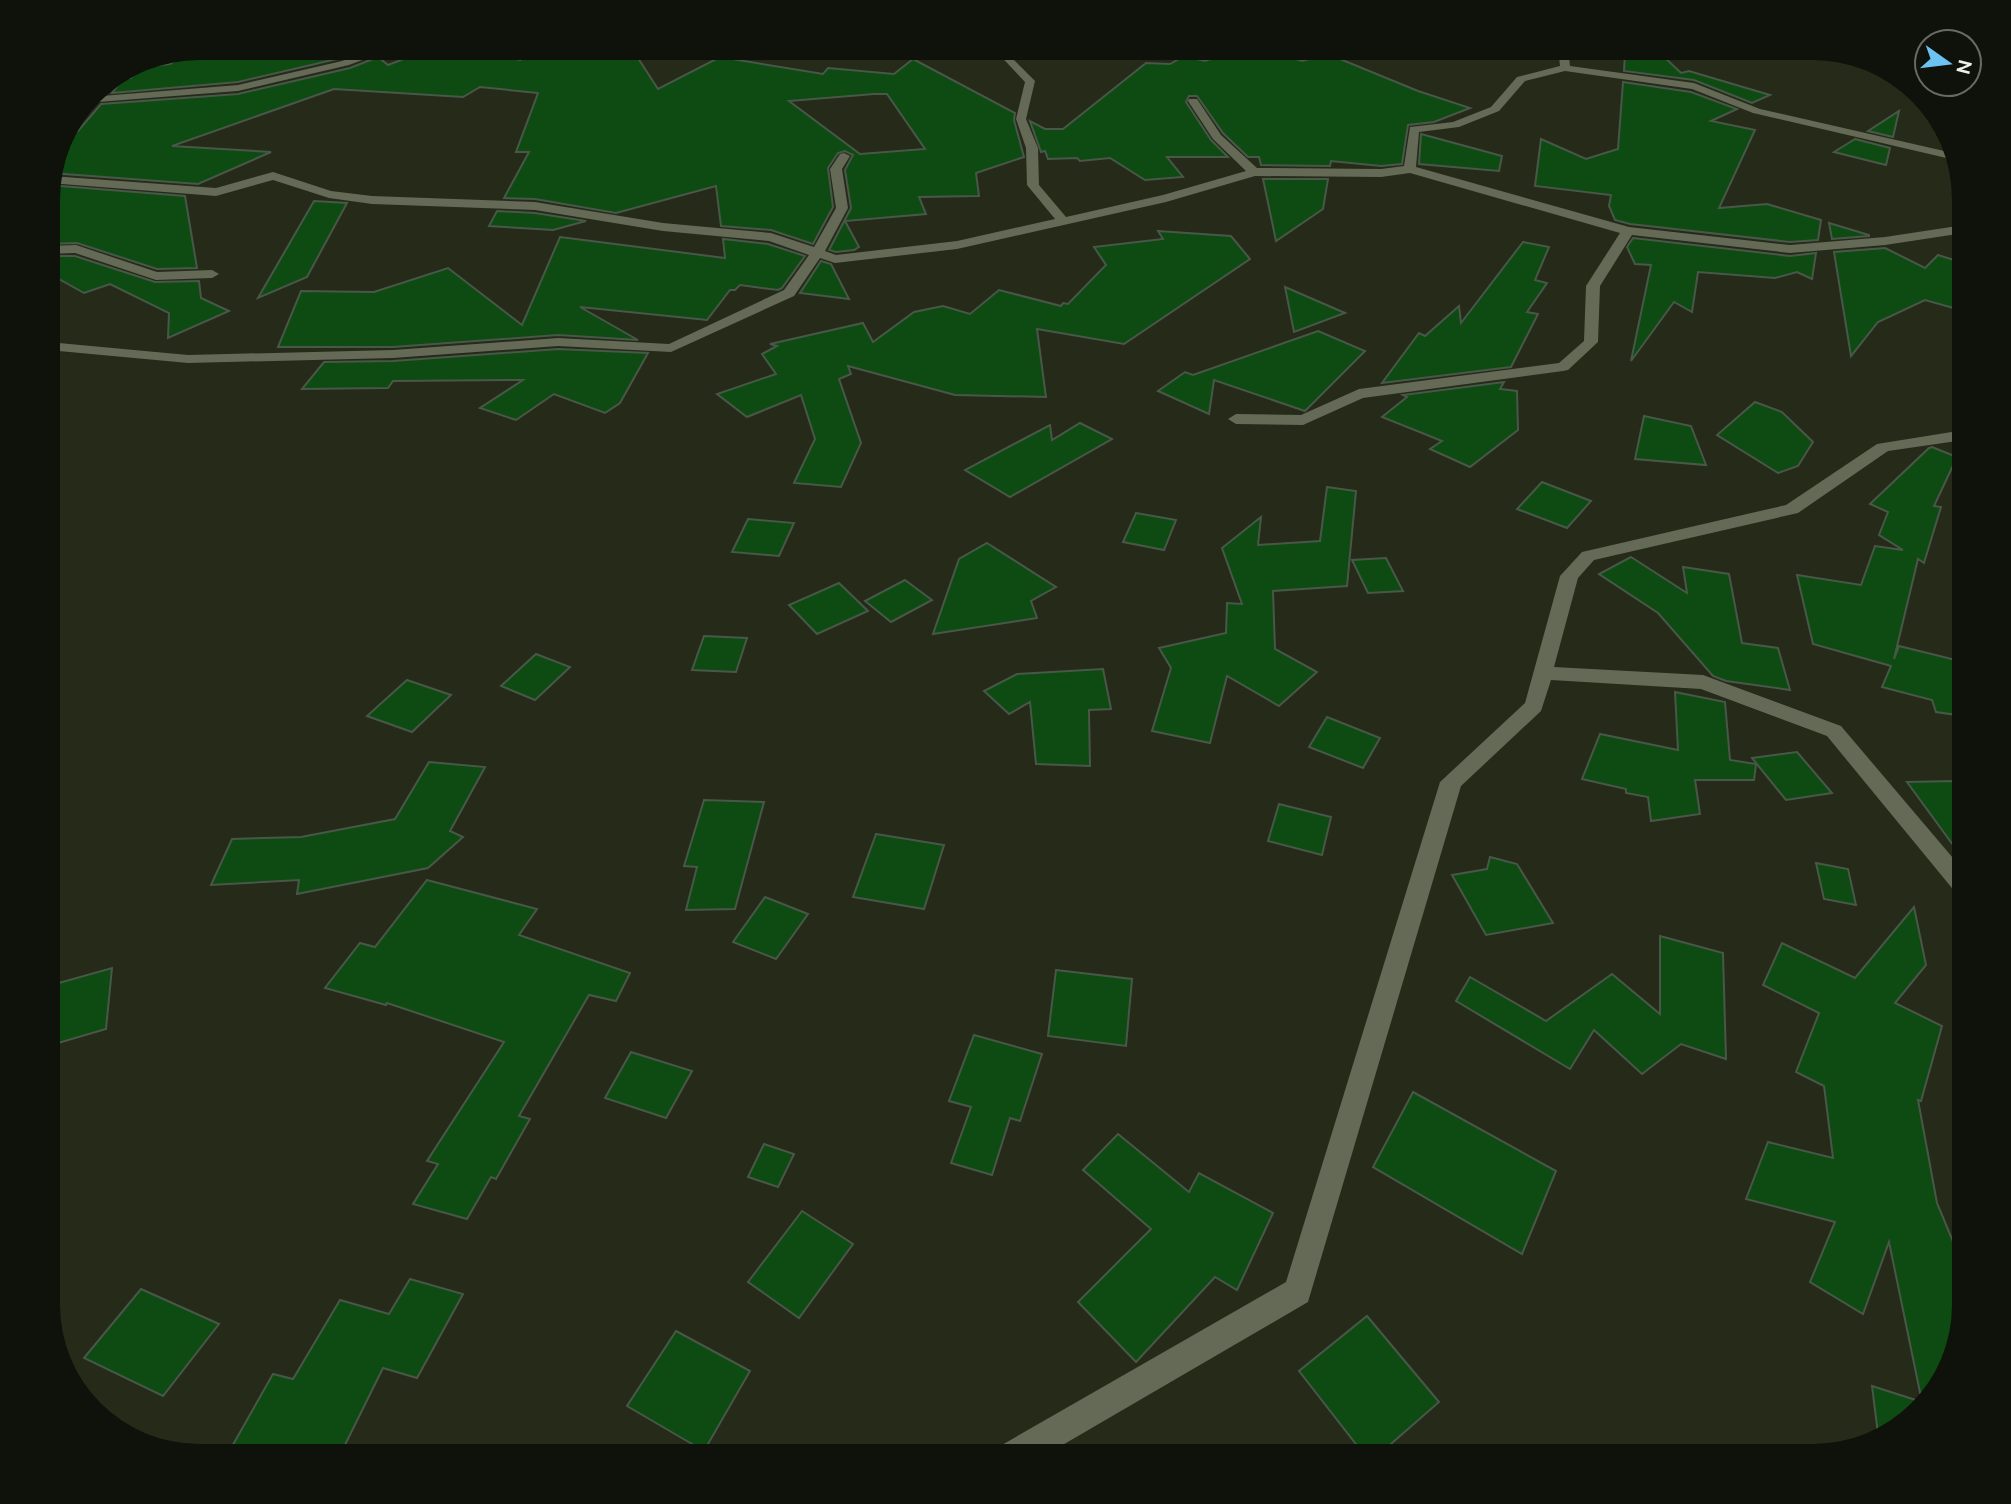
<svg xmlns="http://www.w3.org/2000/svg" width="2011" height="1504" viewBox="0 0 2011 1504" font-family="Ubuntu,sans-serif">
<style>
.building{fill:#0d4b12;stroke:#495748;stroke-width:2;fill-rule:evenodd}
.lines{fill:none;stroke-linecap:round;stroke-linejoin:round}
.street{fill:#646a56;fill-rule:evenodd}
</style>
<rect width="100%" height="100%" fill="#252a19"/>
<g class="building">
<polygon points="366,47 368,49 341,58 238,82 112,93 124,78 131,78 137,67 170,64 195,48"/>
<path d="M434,47h25l61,13 28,-13 70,10 18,-2 22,34 62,-32 103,17 5,-6 66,6 19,-15 102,54 -1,7 10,37 -48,16 3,23 -60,1 7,17 -81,7 14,26 -5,3 -18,2 -7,-2 22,-42 -6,-38 8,-15 -8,-4 -7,2 -10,15 5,39 -20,37 -42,-14 -50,-4 -5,-40 -100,27 -81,-14 -31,-1 25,-46h-13l22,-59 -58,-6 -17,10 -129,-8 -162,57 99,6 -73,32 -147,-11 12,-41 15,-1 23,-27 137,-10 112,-26 28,-11 10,8zM874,94h13l38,55 -65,5 -71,-53z"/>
<polygon points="1244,47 1260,47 1302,61 1328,54 1418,91 1470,108 1434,122 1408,125 1402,164 1381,166 1331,161 1330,166 1261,165 1259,157 1248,157 1223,133 1197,96 1189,96 1186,102 1211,140 1228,157 1167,157 1183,177 1145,180 1110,158 1080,161 1077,158 1048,159 1045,151 1041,152 1030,121 1045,129 1063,129 1146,63 1170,64 1184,56 1205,61"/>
<polygon points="1625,54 1662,55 1681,73 1689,71 1770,95 1752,103 1694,80 1624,71"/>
<polygon points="1623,82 1691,92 1737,109 1711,121 1755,130 1719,208 1767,204 1821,220 1818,240 1790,242 1630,224 1615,220 1609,206 1611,195 1535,186 1541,139 1586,159 1618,149"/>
<polygon points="1899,111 1893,137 1868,131"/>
<polygon points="1421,134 1502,156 1499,171 1419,164"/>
<polygon points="1855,139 1890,148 1886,165 1834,152"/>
<polygon points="1263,179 1328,179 1323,209 1276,241"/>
<polygon points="48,185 185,196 197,268 157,269 77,243 48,244"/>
<polygon points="314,201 347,203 307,277 258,298"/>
<polygon points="497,211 535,213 586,221 553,230 489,226"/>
<polygon points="1829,223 1869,235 1869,236 1832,239"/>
<polygon points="1158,231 1231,236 1250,259 1124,344 1037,329 1046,397 955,395 848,366 851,374 839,379 861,443 841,487 794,483 815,439 801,395 747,417 717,394 776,374 762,354 777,346 770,344 863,323 873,342 914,312 943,306 970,314 999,290 1061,306 1063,303 1068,304 1106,265 1094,247 1163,239"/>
<polygon points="560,237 725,258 723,239 768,244 805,256 782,288 778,290 740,285 735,290 730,290 707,320 580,307 638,340 558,335 393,347 278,347 301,291 374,292 448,268 522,325"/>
<polygon points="1633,238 1790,256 1816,253 1812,279 1797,272 1775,278 1698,272 1692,312 1674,302 1631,361 1651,265 1635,264 1627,247"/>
<polygon points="1523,242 1549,247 1535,280 1547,283 1527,312 1538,314 1511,367 1382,383 1419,333 1425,336 1459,306 1461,323"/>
<polygon points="1885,248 1925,268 1938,255 1964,263 1964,311 1925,300 1878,322 1851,356 1834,252"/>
<polygon points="48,256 75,256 155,282 199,281 201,298 229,311 168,338 169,313 110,284 84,293 48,273"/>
<polygon points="821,261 831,264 849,299 800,293"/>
<polygon points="1285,287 1345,313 1294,332"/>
<polygon points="1318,331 1365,351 1305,411 1214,380 1209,414 1158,391 1185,372 1193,375"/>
<polygon points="558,349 648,353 620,403 605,413 554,394 516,420 480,408 523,380 393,381 388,388 302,389 324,362 393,361"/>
<polygon points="1504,382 1500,389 1517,391 1518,430 1470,467 1430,449 1442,441 1382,417 1407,397 1403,395"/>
<polygon points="1755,402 1782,412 1813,442 1798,466 1778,473 1717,435"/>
<polygon points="1644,416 1691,426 1706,465 1635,459"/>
<polygon points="1080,423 1112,439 1010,497 965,470 1050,425 1052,440"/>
<polygon points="1932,447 1957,457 1934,506 1941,507 1924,563 1918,559 1894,659 1899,646 1964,662 1964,716 1936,712 1932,700 1882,687 1891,666 1813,644 1797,575 1861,585 1875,546 1903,550 1879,535 1888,512 1870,504 1929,448"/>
<polygon points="1542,482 1591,501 1567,528 1517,509"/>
<polygon points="1327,487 1356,491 1347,586 1273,591 1275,649 1317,672 1279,706 1227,676 1210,743 1152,731 1171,668 1159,648 1226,633 1227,603 1242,604 1222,548 1261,517 1258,545 1320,541"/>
<polygon points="1136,513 1176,520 1164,550 1123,542"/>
<polygon points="748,519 794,523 779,556 732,552"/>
<polygon points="987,543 1056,587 1031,601 1037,618 933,634 959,559"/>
<polygon points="1631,557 1687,593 1683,567 1729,574 1742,643 1778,648 1790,690 1726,681 1713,676 1658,613 1599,574"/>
<polygon points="1386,558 1403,591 1368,593 1352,560"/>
<polygon points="905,580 932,600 891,622 865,601"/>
<polygon points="839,583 868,611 817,634 789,605"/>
<polygon points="704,636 747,638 736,672 692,670"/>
<polygon points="536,654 570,667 535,700 501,686"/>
<polygon points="1103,669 1111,709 1089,710 1090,766 1036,764 1030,702 1009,714 984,691 1017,674"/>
<polygon points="407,680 451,695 412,732 367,716"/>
<polygon points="1675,692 1725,702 1730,760 1756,764 1754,780 1695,780 1700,814 1651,821 1648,797 1626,793 1626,789 1582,779 1600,734 1678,750"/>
<polygon points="1327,717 1380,738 1363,768 1309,747"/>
<polygon points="1797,752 1832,793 1786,800 1752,758"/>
<polygon points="429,762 485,767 450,831 463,837 428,868 297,894 299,880 211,885 232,839 301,837 395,819"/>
<polygon points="1953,781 1964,795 1964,860 1907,782"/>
<polygon points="704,800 764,802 735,909 686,910 697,867 684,866"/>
<polygon points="1279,804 1331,817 1322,855 1268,841"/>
<polygon points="876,834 944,845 924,909 853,897"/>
<polygon points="1490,857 1517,864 1553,923 1486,935 1452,875 1487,869"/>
<polygon points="1816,863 1848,869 1856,905 1824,899"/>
<polygon points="427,880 537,909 519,935 630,973 616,1001 589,995 519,1116 530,1119 496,1179 491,1177 467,1219 413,1204 438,1164 427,1161 504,1042 387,1003 386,1005 325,988 360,943 375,947"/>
<polygon points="765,897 808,914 776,959 733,942"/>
<polygon points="1914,907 1926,965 1895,1003 1942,1026 1921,1101 1918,1100 1937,1203 1964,1268 1964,1306 1932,1398 1879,1442 1872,1386 1922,1402 1889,1242 1863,1314 1810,1282 1835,1222 1746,1199 1768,1142 1833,1158 1824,1086 1796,1072 1819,1013 1763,985 1782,943 1855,978"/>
<polygon points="1660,936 1723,953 1726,1059 1681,1044 1642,1074 1594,1030 1570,1069 1456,1001 1470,977 1546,1021 1612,974 1660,1014"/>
<polygon points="112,968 106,1029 48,1046 48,986"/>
<polygon points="1056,970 1132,979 1126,1046 1048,1036"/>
<polygon points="974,1035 1042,1054 1020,1121 1010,1118 992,1175 951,1163 971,1107 949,1101"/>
<polygon points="631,1052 692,1071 666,1118 605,1098"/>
<polygon points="1413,1092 1556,1171 1522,1254 1373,1167"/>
<polygon points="1118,1134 1189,1192 1199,1173 1273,1213 1237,1290 1215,1277 1136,1362 1078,1302 1151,1229 1083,1170"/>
<polygon points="764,1144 794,1154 778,1187 748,1177"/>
<polygon points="802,1211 853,1244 799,1318 748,1282"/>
<polygon points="410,1279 463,1294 417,1378 383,1368 339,1457 226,1457 273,1374 293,1379 340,1300 389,1314"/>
<polygon points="141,1289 219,1324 163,1396 84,1358"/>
<polygon points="1367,1316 1439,1402 1376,1457 1366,1457 1299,1371"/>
<polygon points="676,1331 750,1371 704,1451 627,1406"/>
</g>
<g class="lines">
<g class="street">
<polygon points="382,47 397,47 349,65 238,91 85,103 89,97 238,85 342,61"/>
<polygon points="992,47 1001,47 1035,81 1026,119 1038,148 1039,185 1066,217 1163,195 1246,171 1213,139 1188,101 1189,99 1197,99 1221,135 1257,168 1381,169 1404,166 1410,127 1453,122 1491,107 1517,77 1560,66 1558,47 1568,47 1570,66 1694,83 1760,109 1953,153 1955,160 1753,113 1692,89 1565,71 1525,81 1499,111 1459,127 1419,132 1416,167 1629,227 1790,245 1885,237 1964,225 1964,233 1885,245 1790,253 1632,235 1600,286 1598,342 1568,370 1563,371 1363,398 1303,425 1236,424 1228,419 1236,414 1301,415 1359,389 1559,363 1584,341 1586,286 1620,233 1410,173 1381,177 1255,176 1166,202 957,249 835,263 820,258 794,296 671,352 558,346 393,358 188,363 48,350 48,342 188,355 393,350 558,338 669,344 784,290 809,255 769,241 663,231 535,210 372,204 329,198 273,180 216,196 49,183 51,176 216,188 273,172 331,191 372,196 535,202 663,223 771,233 814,247 836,208 830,169 840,154 844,153 850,156 842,169 848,208 825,251 836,255 957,241 1055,219 1027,185 1026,148 1016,119 1025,82"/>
<polygon points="76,245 157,272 212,270 219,274 212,278 156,280 75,253 48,254 48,246"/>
<polygon points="1964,430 1964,440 1888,451 1798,513 1594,560 1578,578 1554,667 1703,675 1841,726 1964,871 1964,896 1956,893 1827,736 1701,689 1551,680 1541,711 1461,786 1308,1302 1042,1457 995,1457 1000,1446 1286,1282 1440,782 1525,703 1560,576 1582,552 1786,505 1877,444"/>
</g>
</g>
<path d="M0 0H2011V1504H0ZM199 60H1813A139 139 0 0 1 1952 199V1305A139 139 0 0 1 1813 1444H199A139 139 0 0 1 60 1305V199A139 139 0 0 1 199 60Z" fill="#0f120a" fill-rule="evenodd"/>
<g transform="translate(1948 63) rotate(104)"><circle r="33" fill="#0f120a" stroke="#686b62" stroke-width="2"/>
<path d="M0-5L12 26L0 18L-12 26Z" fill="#6cc3f2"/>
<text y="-10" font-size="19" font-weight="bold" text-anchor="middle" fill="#edf1e5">N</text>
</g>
</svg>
